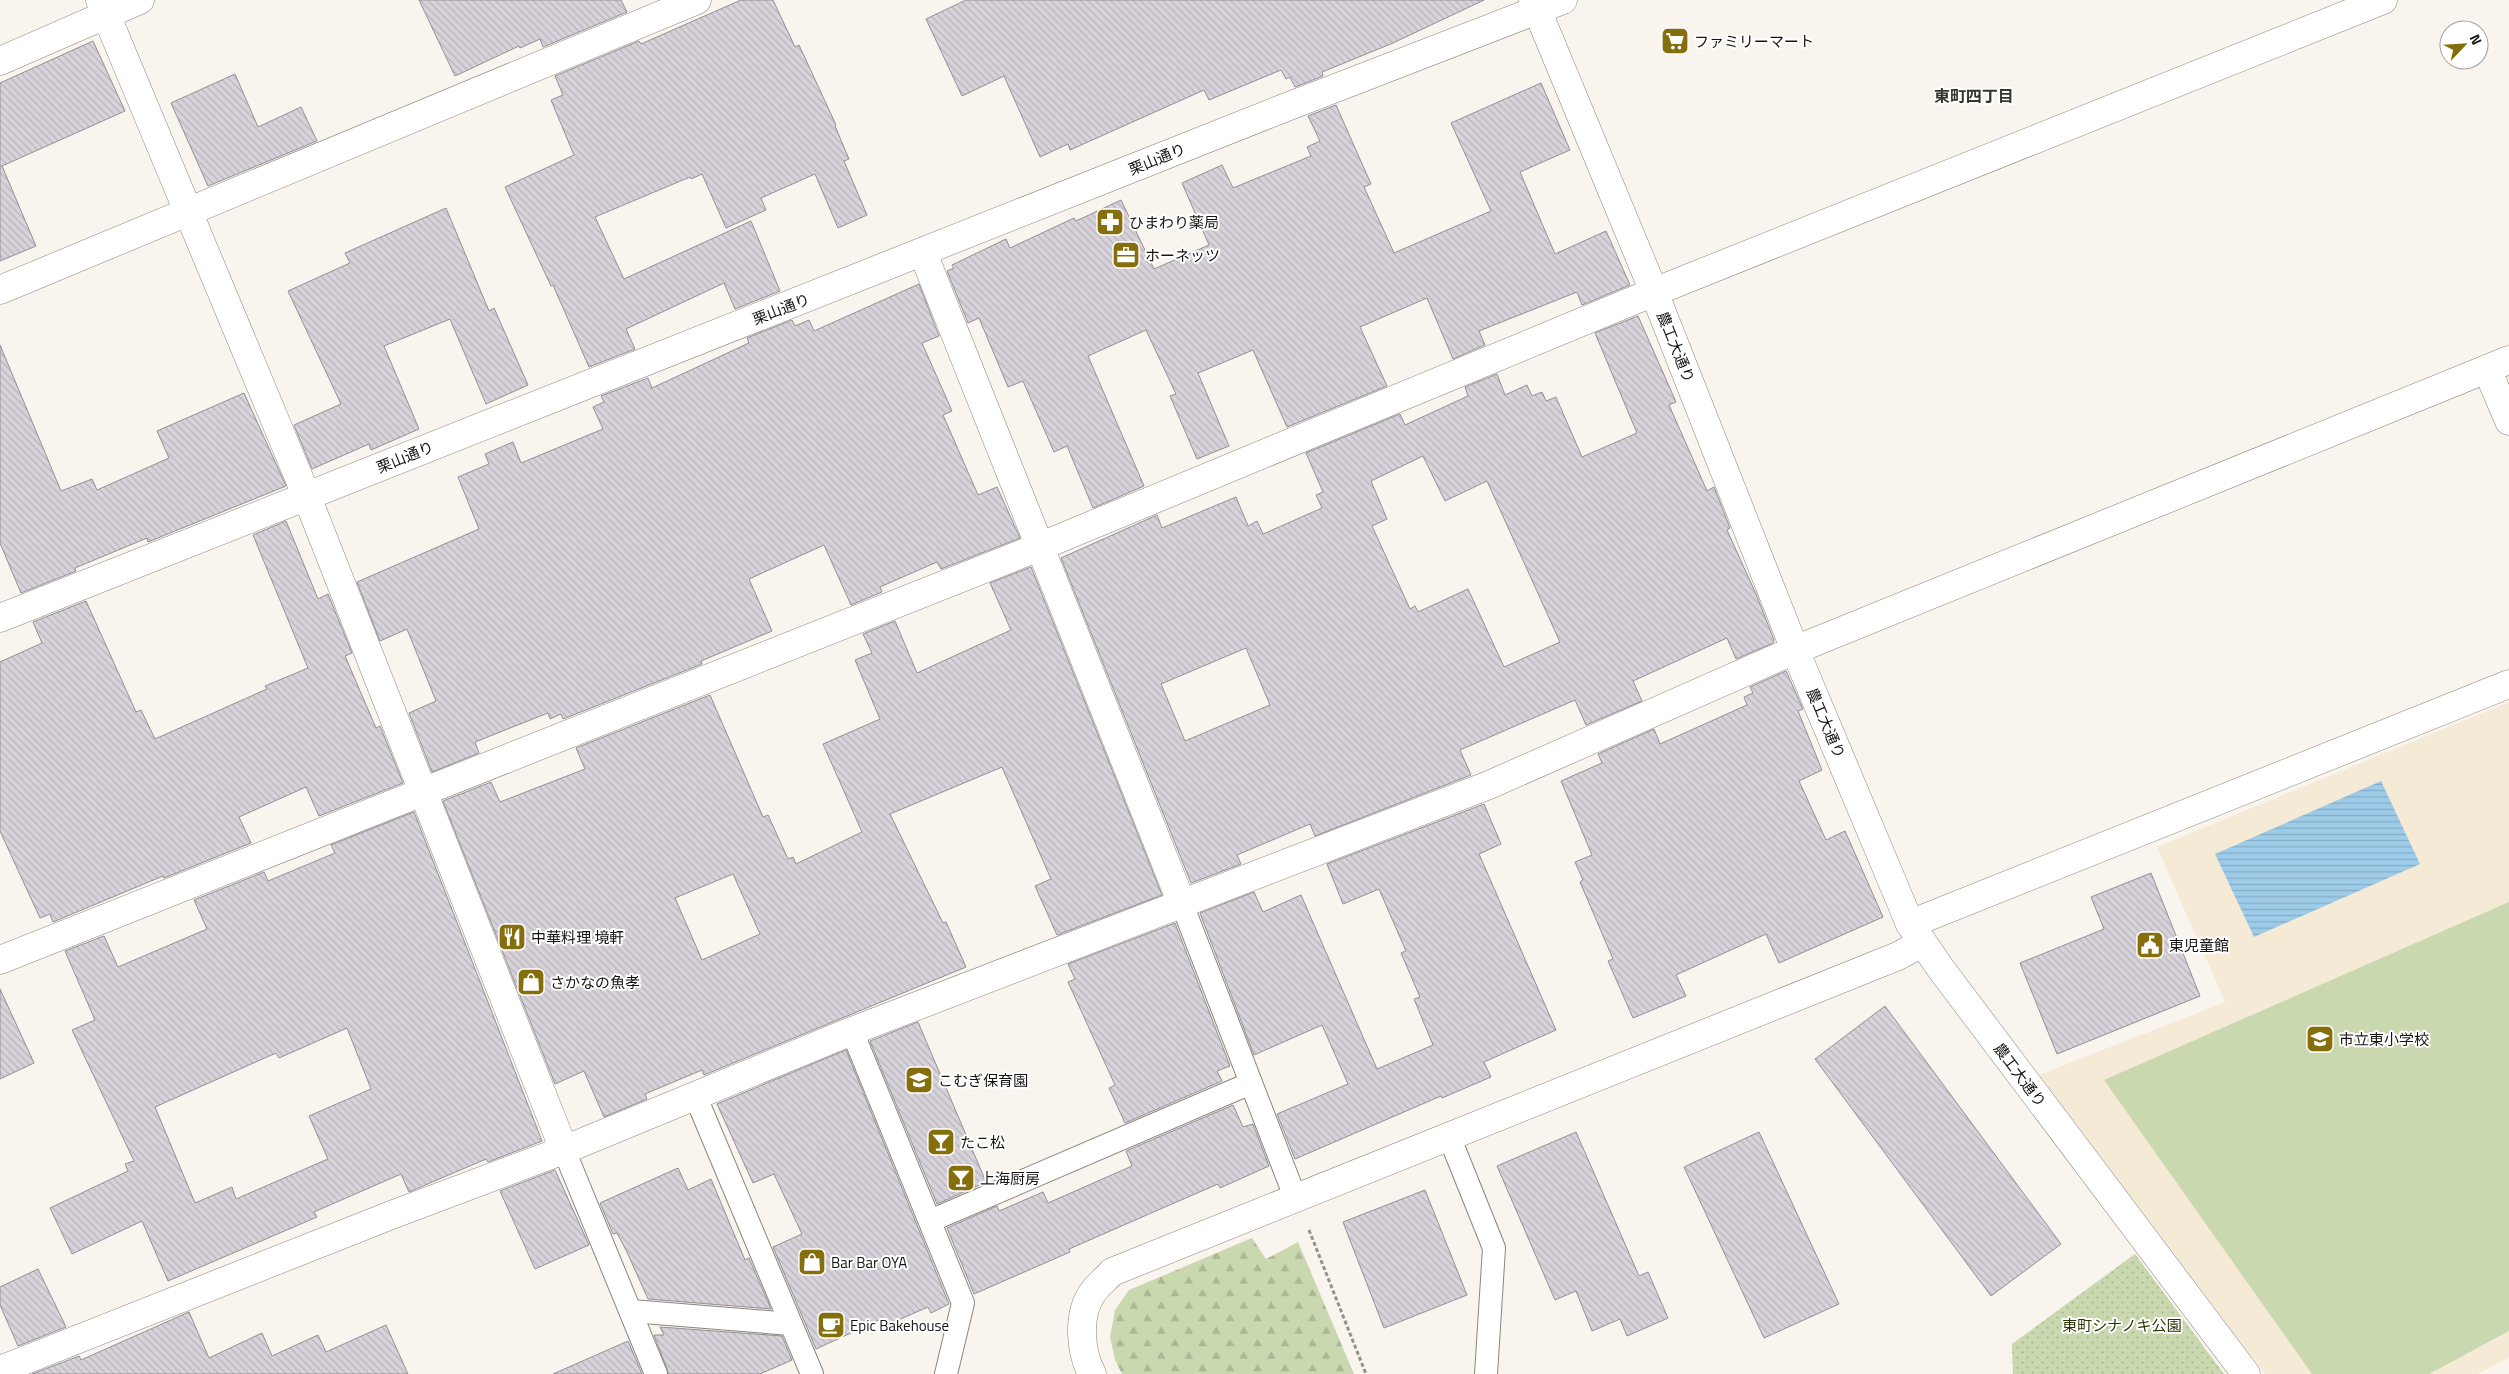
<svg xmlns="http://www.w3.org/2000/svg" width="2509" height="1374" viewBox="0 0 2509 1374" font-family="'Titillium Web','Noto Sans JP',sans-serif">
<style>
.education{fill:#f5ead5}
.forest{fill:url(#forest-firs)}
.park{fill:url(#park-dots)}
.pitch{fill:#c9d8ae}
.water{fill:url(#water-rules)}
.building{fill:url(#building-back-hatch);stroke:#938f95;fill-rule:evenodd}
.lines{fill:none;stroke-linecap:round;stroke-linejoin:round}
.service-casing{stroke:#8a857f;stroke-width:24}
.minor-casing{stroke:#8a857f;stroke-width:29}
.tertiary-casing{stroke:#8a857f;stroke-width:29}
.path{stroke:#95918c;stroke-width:3;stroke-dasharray:4 2.5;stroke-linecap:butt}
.service{stroke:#fff;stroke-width:22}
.minor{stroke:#fff;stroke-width:28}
.tertiary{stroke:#fff;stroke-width:28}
.labels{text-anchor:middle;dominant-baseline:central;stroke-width:4;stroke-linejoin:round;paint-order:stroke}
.poi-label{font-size:15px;fill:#161412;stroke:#fff;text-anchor:start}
.street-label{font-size:15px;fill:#161412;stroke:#fff}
.park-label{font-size:15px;fill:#283501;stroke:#fff}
.neighbourhood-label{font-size:16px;font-weight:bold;fill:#38342f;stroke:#fff}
</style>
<defs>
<pattern id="forest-firs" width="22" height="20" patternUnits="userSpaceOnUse" patternTransform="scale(1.25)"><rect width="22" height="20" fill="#c9d8ae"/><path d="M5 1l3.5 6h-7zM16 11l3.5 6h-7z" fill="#acb895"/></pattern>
<pattern id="park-dots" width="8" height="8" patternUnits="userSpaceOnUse" patternTransform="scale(1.25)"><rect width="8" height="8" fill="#c9d8ae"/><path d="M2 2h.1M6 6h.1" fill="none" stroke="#acb895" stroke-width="1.8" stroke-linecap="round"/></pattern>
<pattern id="water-rules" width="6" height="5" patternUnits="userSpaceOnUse" patternTransform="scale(1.25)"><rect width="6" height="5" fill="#9dcbe8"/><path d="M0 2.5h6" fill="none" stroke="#86adc6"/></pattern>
<pattern id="building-back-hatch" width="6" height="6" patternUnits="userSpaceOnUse" patternTransform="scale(1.25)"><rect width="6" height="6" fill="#d8d3da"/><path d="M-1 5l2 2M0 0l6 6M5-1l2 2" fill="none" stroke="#b9b4ba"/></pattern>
</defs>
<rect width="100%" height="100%" fill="#f9f4ed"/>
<polygon class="education" points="2509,702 2509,1357 2478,1374 2265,1374 2039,1075 2225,1002 2157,847"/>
<polygon class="forest" points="1252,1238 1266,1259 1298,1242 1354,1374 1122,1374 1115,1360 1110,1337 1115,1310 1129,1290"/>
<polygon class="park" points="2135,1254 2224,1374 2013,1374 2012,1344"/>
<polygon class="pitch" points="2509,902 2509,1331 2429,1374 2312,1374 2104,1080"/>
<polygon class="water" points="2381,781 2420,864 2254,937 2215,854"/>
<g class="building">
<polygon points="419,0 621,0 627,12 543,47 540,39 520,48 519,46 455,76"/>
<polygon points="741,0 773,0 795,47 799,45 836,125 835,126 849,159 844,161 867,215 838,228 815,174 761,198 766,210 726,228 702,174 691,179 690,177 595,217 624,279 751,221 780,291 735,309 724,283 626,329 635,349 589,367 553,285 551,286 505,187 574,155 551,100 563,95 555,76 639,41 641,44"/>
<polygon points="966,0 1484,0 1393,43 1327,70 1322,72 1323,76 1295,87 1290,77 1286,79 1281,70 1209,100 1204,90 1070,150 1068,144 1040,157 1004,76 962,96 926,19"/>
<polygon points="93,41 125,111 2,166 36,246 0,261 0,83"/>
<polygon points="235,74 258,127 301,107 317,141 208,186 171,103"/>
<polygon points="1541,83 1570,150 1520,172 1555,254 1606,231 1630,285 1582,305 1577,292 1479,331 1485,345 1453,359 1427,298 1360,327 1387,386 1287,427 1253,350 1198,373 1229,446 1197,459 1170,396 1176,394 1146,330 1088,356 1144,486 1093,508 1067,446 1054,452 1023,381 1008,387 979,318 968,323 947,271 954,268 952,265 1006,239 1010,248 1074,218 1076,221 1121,200 1154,269 1209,245 1182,183 1222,165 1233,188 1311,156 1307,147 1320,141 1308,116 1336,105 1371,184 1364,187 1394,253 1491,211 1451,123"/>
<polygon points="446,208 489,311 494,308 528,385 486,404 450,319 384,346 419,429 371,450 369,444 312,469 294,425 341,404 288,291 350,263 345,253"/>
<polygon points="919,284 939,336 922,343 952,411 943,415 978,495 997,487 1020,538 941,569 937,562 880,587 882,592 851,605 824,545 749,579 772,631 701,661 702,664 563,719 561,714 550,719 548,713 475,742 479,753 432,772 409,713 436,701 407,629 380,641 357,582 479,529 458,477 489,464 485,454 513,442 521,463 603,429 593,407 604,402 601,396 648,378 652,388 749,343 747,338 792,320 795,326 809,320 814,331"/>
<path d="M1638,316l38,86 -7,3 38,86 7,-4 16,41 -3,2 29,64 18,46 -1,3 -37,16 -9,-21 -94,43 9,20 -56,24 -11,-25 -115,50 11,25 -156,61 -5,-12 -73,31 4,9 -50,19 -130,-325 96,-43 5,13 74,-31 12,29 9,-5 6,13 59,-26 -6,-13 7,-3 -17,-39 94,-39 5,11 63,-29 -3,-9 32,-13 8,21 22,-10 5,11 10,-4 4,9 10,-4 26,60 55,-24 -42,-100zM1423,456l22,45 42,-20 73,161 -56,25 -36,-78 -50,23 -3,-6 -5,3 -38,-83 15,-7 -16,-38zM1246,648l24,57 -85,36 -24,-57z"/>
<polygon points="0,345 61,491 92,479 97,490 169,458 157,431 244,393 286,486 148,542 147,538 75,568 76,571 21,593 0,543"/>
<polygon points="286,521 318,599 328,594 352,653 345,656 376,728 380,726 403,783 319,816 306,787 239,817 251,843 164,878 163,876 53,922 50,914 40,918 0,831 0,662 42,643 33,622 86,601 136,712 141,710 155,739 267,689 265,686 308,668 253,535"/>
<path d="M1031,567l131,328 -105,40 -22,-49 16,-7 -49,-112 -112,47 53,109 3,-1 20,45 -262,108 -2,-5 -57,24 2,5 -43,18 -20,-46 -29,13 -112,-283 48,-19 9,20 85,-33 -9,-21 134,-53 53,122 5,-2 20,44 5,-2 3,7 66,-32 -39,-88 57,-25 -25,-59 17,-7 -9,-19 32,-13 22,52 94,-43 -21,-47zM733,874l27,60 -58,26 -27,-62z"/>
<polygon points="1786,671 1803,709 1798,711 1822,770 1799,781 1826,840 1845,831 1883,917 1779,963 1766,934 1676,975 1686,996 1633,1018 1608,961 1613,959 1580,882 1583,880 1575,862 1592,855 1561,781 1602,763 1598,754 1654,729 1660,744 1747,705 1744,697 1753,693 1750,687"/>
<polygon points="1484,804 1501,844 1479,854 1556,1030 1484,1062 1491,1077 1442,1098 1441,1096 1295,1159 1277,1114 1348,1084 1322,1025 1254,1055 1200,913 1254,892 1263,912 1301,895 1377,1069 1433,1045 1414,999 1420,997 1401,953 1406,951 1379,889 1343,904 1327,864"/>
<path d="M414,812l128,329 -54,21 -2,-3 -77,33 -8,-18 -87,38 3,5 -149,64 -26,-60 -70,33 -22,-46 78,-37 -3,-7 9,-3 -62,-131 23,-10 -30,-69 39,-15 14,31 89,-38 -13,-29 70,-28 4,9 67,-28 -4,-8zM347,1028l24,61 -62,27 19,43 -92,40 -4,-12 -37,16 -40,-96 121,-54 3,5z"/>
<polygon points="2151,873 2200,996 2057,1054 2020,963 2104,929 2091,897"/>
<polygon points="1175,923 1230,1066 1217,1071 1222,1081 1125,1123 1109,1088 1115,1085 1068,982 1075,979 1068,964"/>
<polygon points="0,989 34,1063 0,1079"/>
<polygon points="1885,1006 2061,1244 1991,1296 1815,1059"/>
<polygon points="918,1022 986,1182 937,1204 870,1041"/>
<polygon points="846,1050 949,1304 931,1313 928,1307 882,1327 879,1320 816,1349 773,1247 802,1234 774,1174 753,1183 717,1104"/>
<polygon points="1233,1105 1243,1127 1253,1124 1269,1166 1220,1188 1218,1184 1149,1214 1069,1249 1070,1252 974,1294 947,1228 997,1206 999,1211 1043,1192 1048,1203 1132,1166 1126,1151"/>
<polygon points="1576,1132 1639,1276 1648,1272 1668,1318 1627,1336 1620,1319 1592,1331 1576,1291 1555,1300 1497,1166"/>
<polygon points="1759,1132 1839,1304 1764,1338 1684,1167"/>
<polygon points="678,1168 688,1190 711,1179 745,1260 749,1258 771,1309 648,1299 627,1252 617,1233 613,1234 600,1203"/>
<polygon points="555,1170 589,1245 535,1269 500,1191"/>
<polygon points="1425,1190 1467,1295 1384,1328 1343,1222"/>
<polygon points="38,1269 66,1327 18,1346 0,1305 0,1287"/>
<polygon points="189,1312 209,1358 262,1333 272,1356 318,1335 326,1352 386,1325 408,1374 32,1374 79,1356 81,1360"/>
<polygon points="660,1327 782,1336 792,1360 760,1374 669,1374 654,1335 664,1335"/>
<polygon points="628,1341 642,1374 553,1374"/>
</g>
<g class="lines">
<defs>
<g id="service">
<polyline points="1182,904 1295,1197"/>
<polyline points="852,1031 963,1303 946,1374"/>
<polyline points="695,1095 812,1374"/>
<polyline points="1449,1136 1494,1248 1486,1374"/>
<polyline points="564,1150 656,1374"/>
<polyline points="930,1221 1251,1083"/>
<polyline points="631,1311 791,1324"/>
</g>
<g id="minor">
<polyline points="100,0 307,497 564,1150"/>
<polyline points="1533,0 1654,292 1795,650 1910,924 1941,969 2246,1374"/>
<polyline points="0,61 140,0"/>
<polyline points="923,253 1182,904"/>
<polyline points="0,290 697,0"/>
<polyline points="2487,369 2509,421"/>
<polyline points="0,618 1279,110 1563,0"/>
<polyline points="1910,924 2509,684"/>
<polyline points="0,960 1039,547 1654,292 2383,0"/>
<polyline points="0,1370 394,1214 564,1150 852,1031 1489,785 1795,650 2509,360"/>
</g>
<path id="tertiary" d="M1092,1374c-12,-23 -15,-60 1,-82 5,-7 13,-13 19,-20l786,-316 24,-13"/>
</defs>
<use href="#service" class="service-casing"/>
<use href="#minor" class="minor-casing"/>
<use href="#tertiary" class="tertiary-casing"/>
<polyline class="path" points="1309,1230 1366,1374"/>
<use href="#service" class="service"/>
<use href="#minor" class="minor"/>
<use href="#tertiary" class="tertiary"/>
</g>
<defs>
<symbol id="supermarket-square" viewBox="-11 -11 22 22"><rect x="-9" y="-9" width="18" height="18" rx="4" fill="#856e0c" stroke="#fff"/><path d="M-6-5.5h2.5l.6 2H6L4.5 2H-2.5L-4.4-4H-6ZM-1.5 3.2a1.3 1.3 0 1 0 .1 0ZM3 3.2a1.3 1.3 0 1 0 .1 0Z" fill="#fff"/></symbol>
<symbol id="pharmacy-square" viewBox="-11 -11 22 22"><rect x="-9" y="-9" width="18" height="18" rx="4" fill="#856e0c" stroke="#fff"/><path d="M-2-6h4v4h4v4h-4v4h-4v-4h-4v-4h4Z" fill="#fff"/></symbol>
<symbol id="office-square" viewBox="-11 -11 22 22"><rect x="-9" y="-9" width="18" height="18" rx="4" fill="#856e0c" stroke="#fff"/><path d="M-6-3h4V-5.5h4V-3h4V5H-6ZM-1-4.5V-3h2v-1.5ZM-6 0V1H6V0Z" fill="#fff"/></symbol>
<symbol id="restaurant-square" viewBox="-11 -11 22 22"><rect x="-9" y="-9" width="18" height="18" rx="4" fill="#856e0c" stroke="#fff"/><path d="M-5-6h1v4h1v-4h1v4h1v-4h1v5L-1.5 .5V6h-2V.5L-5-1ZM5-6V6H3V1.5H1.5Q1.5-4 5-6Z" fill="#fff"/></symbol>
<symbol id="civic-square" viewBox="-11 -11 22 22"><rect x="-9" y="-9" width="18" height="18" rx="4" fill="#856e0c" stroke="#fff"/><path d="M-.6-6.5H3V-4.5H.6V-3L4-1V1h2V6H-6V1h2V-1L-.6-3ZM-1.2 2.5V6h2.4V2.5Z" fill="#fff"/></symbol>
<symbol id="shop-square" viewBox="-11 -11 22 22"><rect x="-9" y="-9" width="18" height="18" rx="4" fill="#856e0c" stroke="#fff"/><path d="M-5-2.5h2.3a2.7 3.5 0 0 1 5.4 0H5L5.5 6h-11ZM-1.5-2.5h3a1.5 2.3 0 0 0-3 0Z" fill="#fff"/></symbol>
<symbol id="school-square" viewBox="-11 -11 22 22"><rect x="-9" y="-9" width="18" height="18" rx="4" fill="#856e0c" stroke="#fff"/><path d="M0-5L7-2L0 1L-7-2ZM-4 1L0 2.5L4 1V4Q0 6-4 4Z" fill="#fff"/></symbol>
<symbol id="bar-square" viewBox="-11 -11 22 22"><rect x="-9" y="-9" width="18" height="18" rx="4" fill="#856e0c" stroke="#fff"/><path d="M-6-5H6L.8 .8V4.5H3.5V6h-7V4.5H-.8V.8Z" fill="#fff"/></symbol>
<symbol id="cafe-square" viewBox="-11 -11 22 22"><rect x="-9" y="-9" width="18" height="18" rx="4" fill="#856e0c" stroke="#fff"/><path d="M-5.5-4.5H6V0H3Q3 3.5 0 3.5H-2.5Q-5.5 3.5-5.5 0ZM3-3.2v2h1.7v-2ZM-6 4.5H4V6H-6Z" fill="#fff"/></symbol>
</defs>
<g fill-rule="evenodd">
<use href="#supermarket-square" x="1659" y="25" width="32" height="32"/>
<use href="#pharmacy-square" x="1094" y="206" width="32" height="32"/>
<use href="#office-square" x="1110" y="239" width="32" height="32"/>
<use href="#restaurant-square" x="496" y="921" width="32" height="32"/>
<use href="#civic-square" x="2134" y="929" width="32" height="32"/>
<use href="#shop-square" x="515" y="966" width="32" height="32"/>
<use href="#school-square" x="2304" y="1023" width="32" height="32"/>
<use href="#school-square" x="903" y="1064" width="32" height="32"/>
<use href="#bar-square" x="925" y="1126" width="32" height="32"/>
<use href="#bar-square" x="945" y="1162" width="32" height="32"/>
<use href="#shop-square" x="796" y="1246" width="32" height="32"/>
<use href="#cafe-square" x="815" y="1309" width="32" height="32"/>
</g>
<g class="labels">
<g class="poi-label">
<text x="1694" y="41">ファミリーマート</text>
<text x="1129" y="222">ひまわり薬局</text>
<text x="1145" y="255">ホーネッツ</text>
<text x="531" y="937">中華料理 境軒</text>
<text x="2169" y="945">東児童館</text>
<text x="550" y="982">さかなの魚孝</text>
<text x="2339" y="1039">市立東小学校</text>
<text x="938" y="1080">こむぎ保育園</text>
<text x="960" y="1142">たこ松</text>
<text x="980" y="1178">上海厨房</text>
<text x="831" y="1262">Bar Bar OYA</text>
<text x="850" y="1325">Epic Bakehouse</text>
</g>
<g class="street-label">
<text transform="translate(1157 159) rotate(-22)">栗山通り</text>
<text transform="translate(781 309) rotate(-21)">栗山通り</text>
<text transform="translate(1676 347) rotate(68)">農工大通り</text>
<text transform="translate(405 457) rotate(-22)">栗山通り</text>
<text transform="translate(1826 723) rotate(67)">農工大通り</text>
<text transform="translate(2020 1075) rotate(53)">農工大通り</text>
</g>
<g class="park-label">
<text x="2122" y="1325">東町シナノキ公園</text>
</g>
<g class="neighbourhood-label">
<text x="1974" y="96">東町四丁目</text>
</g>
</g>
<g transform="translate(2464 45) rotate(65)"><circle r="24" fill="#ffffff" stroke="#a2a1a0"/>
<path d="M0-4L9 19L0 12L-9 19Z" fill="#856e0c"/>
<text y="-8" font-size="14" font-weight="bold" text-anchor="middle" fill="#161412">N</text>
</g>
</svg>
